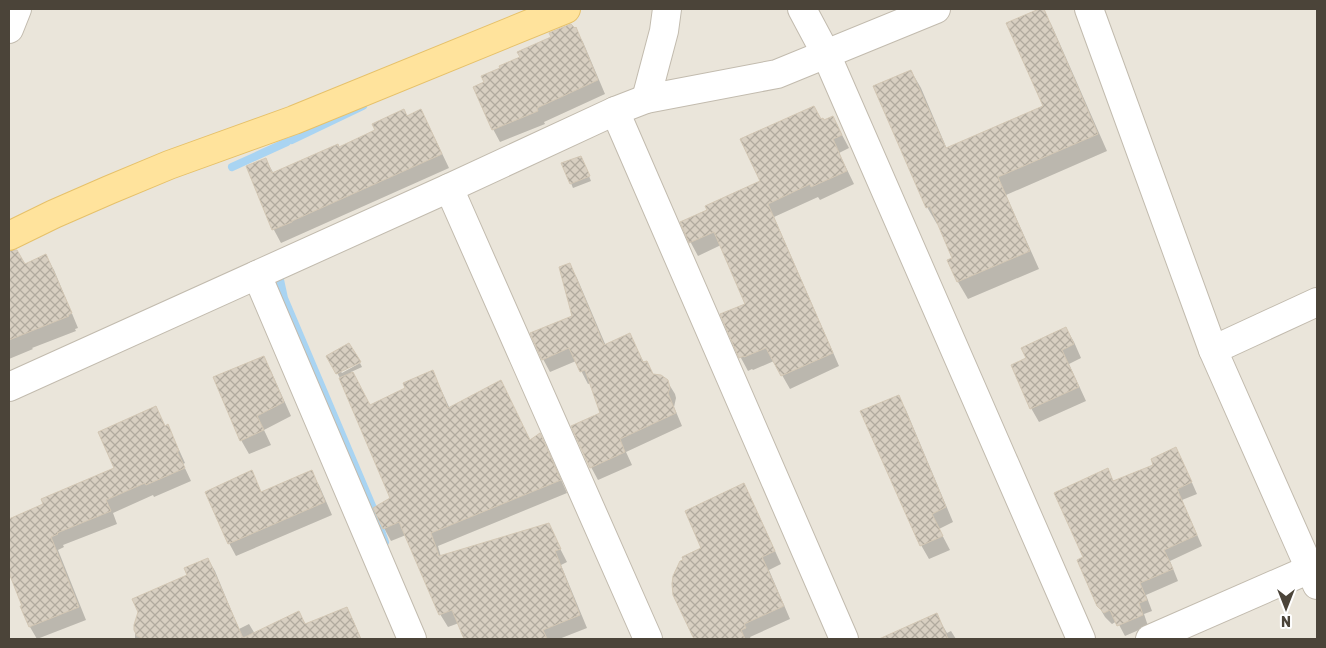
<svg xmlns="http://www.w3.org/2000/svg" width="1326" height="648" viewBox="0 0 1326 648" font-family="Rubik,sans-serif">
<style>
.residential{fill:#eae5da}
.shadow{fill:#0003}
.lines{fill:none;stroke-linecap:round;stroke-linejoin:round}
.stream{stroke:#a9d4f2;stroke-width:8}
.building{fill:url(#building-cross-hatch);stroke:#d3c7b4}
.minor-casing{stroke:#c2bbae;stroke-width:30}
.major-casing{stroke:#e6c16a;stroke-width:30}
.minor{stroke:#fff;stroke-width:28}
.major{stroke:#ffe39c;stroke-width:28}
</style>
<defs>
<pattern id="building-cross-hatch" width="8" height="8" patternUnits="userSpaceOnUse" patternTransform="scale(1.25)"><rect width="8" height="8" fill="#d8cfc1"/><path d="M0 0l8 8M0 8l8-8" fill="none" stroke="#b1aa9e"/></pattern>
</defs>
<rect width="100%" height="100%" fill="#f6f3ec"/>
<rect class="residential" x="9" y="9" width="1308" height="630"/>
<g class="shadow">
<polygon points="1043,9 1052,26 1107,151 1006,195 1039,269 968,299 958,282 949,261 954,259 939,224 937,224 927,207 911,71 921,88 947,149 1045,106 1008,23"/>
<polygon points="575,29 583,42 605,94 544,122 545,124 500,142 493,129 485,83 502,69"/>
<polygon points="421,110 428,124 449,168 281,243 274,230 248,167 266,160 274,174 339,148"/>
<polygon points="833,118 849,148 839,153 854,184 820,200 818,197 774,217 839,366 790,389 774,361 753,370 752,369 748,371 741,358 722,315 746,304 721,245 698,256 691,243 682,223 762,182 821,120 824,122"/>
<polygon points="583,162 591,181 573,188 563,164"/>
<polygon points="16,251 24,265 46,256 54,270 78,328 75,329 76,331 32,348 33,349 9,359 9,252"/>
<polygon points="570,265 577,278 606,346 630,335 644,363 654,375 667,381 675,394 676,398 674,407 682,426 626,452 632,465 598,480 591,467 602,413 591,383 588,384 576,361 550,372 543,359 573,317"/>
<polygon points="1066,328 1074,342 1081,358 1069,364 1086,401 1039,422 1031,408 1027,359"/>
<polygon points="263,357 271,371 291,416 264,430 271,445 249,454 241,440"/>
<polygon points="328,357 342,373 360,363 362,367 351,372 370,407 407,389 432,372 439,385 450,409 501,382 530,441 539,435 547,448 567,493 438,546 441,557 548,525 567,562 561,565 587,628 559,639 466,639 459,623 448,627 440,614 406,535 391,541 384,528 392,498 340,378"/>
<polygon points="898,396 906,410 953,522 939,529 950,550 929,559 921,545"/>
<polygon points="155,407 166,427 167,426 174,439 185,463 183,464 191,481 154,497 153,495 113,513 117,524 63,545 64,547 58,550 86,620 37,639 30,627 22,607 24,607 9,571 9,521 116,469"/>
<polygon points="1176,449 1182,460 1197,494 1182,500 1202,546 1170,561 1178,581 1146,595 1152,611 1144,614 1148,626 1125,636 1117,621 1112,624 1105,617 1098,605 1085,558 1107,470 1114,482 1154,465"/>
<polygon points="251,472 262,493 311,472 319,485 332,515 236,556 229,543"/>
<polygon points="743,485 751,498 781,564 769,570 790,619 750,637 751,639 696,639 692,632 703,549"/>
<polygon points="208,559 215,571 239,629 249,624 255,634 299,613 306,625 346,608 353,620 361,639 135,639 135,625 188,575"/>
<polygon points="936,614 947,633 951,631 956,639 893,639 891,635"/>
</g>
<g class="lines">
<g class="stream">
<polyline points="292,140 363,106"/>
<polyline points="232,167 287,142"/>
<polyline points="279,275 284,298 373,508 385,542"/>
</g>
</g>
<g class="building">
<polygon points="1039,9 1044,9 1098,134 998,177 1030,251 957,282 947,260 952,258 930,206 926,208 873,86 911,70 946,148 1043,106 1006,23"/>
<polygon points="571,24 575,28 576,27 598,80 537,108 538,111 492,130 473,87 484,82 481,76 500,68 499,66 520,57 517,52 551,37 549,33"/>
<polygon points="814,106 821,119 823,118 824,120 833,116 842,135 833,139 847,171 811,187 810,184 768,204 833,353 781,376 766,348 744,357 744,356 739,358 720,314 745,304 714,232 689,243 680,222 707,210 705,206 760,181 740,139"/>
<polygon points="404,109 407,116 421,109 442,154 292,221 292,222 272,230 246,166 266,158 272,173 338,144 339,147 375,130 372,124"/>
<polygon points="581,156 590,176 570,184 561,163"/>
<polygon points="17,250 25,264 46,254 72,313 68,315 69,316 9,340 9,251"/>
<polygon points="570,263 604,345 630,333 643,362 647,361 653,374 661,375 668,380 670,388 668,393 676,413 620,439 625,452 590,468 571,426 600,413 585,370 580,372 569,348 542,360 530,333 572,316 559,267"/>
<polygon points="1066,327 1074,344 1062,350 1079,387 1030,409 1011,365 1026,358 1021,348"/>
<polygon points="349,343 361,362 336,374 326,356"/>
<polygon points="264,356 284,402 257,416 264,430 240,441 213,377"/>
<polygon points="433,370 448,408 501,380 530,440 540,433 561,480 431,533 439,556 549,523 561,549 555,551 580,615 543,630 547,639 464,639 452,610 439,615 399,522 383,529 373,508 390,498 339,378 353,372 370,405 405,388 403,383"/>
<polygon points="899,395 946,507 932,514 943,536 920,546 860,411"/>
<polygon points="156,406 165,426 168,424 179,451 177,451 185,468 146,485 145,483 106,500 111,511 57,533 58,534 51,537 79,607 29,627 20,606 22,606 9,573 9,519 43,504 41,499 114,468 98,432"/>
<polygon points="1176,447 1192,482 1177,489 1197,535 1164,550 1173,569 1140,583 1147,600 1139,603 1143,615 1117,626 1110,610 1104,613 1097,606 1077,560 1083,557 1054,493 1108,468 1113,481 1153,465 1151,459"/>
<polygon points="252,470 261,492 312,470 325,502 228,544 205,492"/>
<polygon points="744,483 775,551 762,557 784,606 744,624 746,628 741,630 745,639 694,639 673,595 672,584 673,576 680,561 683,560 682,557 701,548 685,511"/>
<polygon points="208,558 243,638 299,611 305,624 347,607 361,639 144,639 137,636 134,630 134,625 138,612 132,599 187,575 184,568"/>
<polygon points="937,613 948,639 879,639"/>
</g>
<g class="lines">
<defs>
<g id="minor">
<polyline points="802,9 826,54 1081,639"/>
<polyline points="1089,9 1213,350 1317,585"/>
<polyline points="9,29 17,9"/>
<polyline points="646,99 664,31 667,9"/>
<polyline points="615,111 844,639"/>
<polyline points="449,188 648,639"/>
<polyline points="257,275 412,639"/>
<polyline points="1213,350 1317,302"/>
<polyline points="9,387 449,188 615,111 646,99 777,74 936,9"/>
<polyline points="1150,639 1310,569"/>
</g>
<polyline id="major" points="9,236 54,214 109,190 169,165 294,120 566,9"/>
</defs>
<use href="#minor" class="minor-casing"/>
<use href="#major" class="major-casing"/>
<use href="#minor" class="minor"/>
<use href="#major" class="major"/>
</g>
<rect width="1326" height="648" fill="none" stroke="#4b4439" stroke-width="20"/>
<g transform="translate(1286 608) rotate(180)" stroke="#ffffff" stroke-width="4" paint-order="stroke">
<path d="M0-4L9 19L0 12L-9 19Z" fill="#4b4439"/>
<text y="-8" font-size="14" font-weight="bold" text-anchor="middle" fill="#4b4439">N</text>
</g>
</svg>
